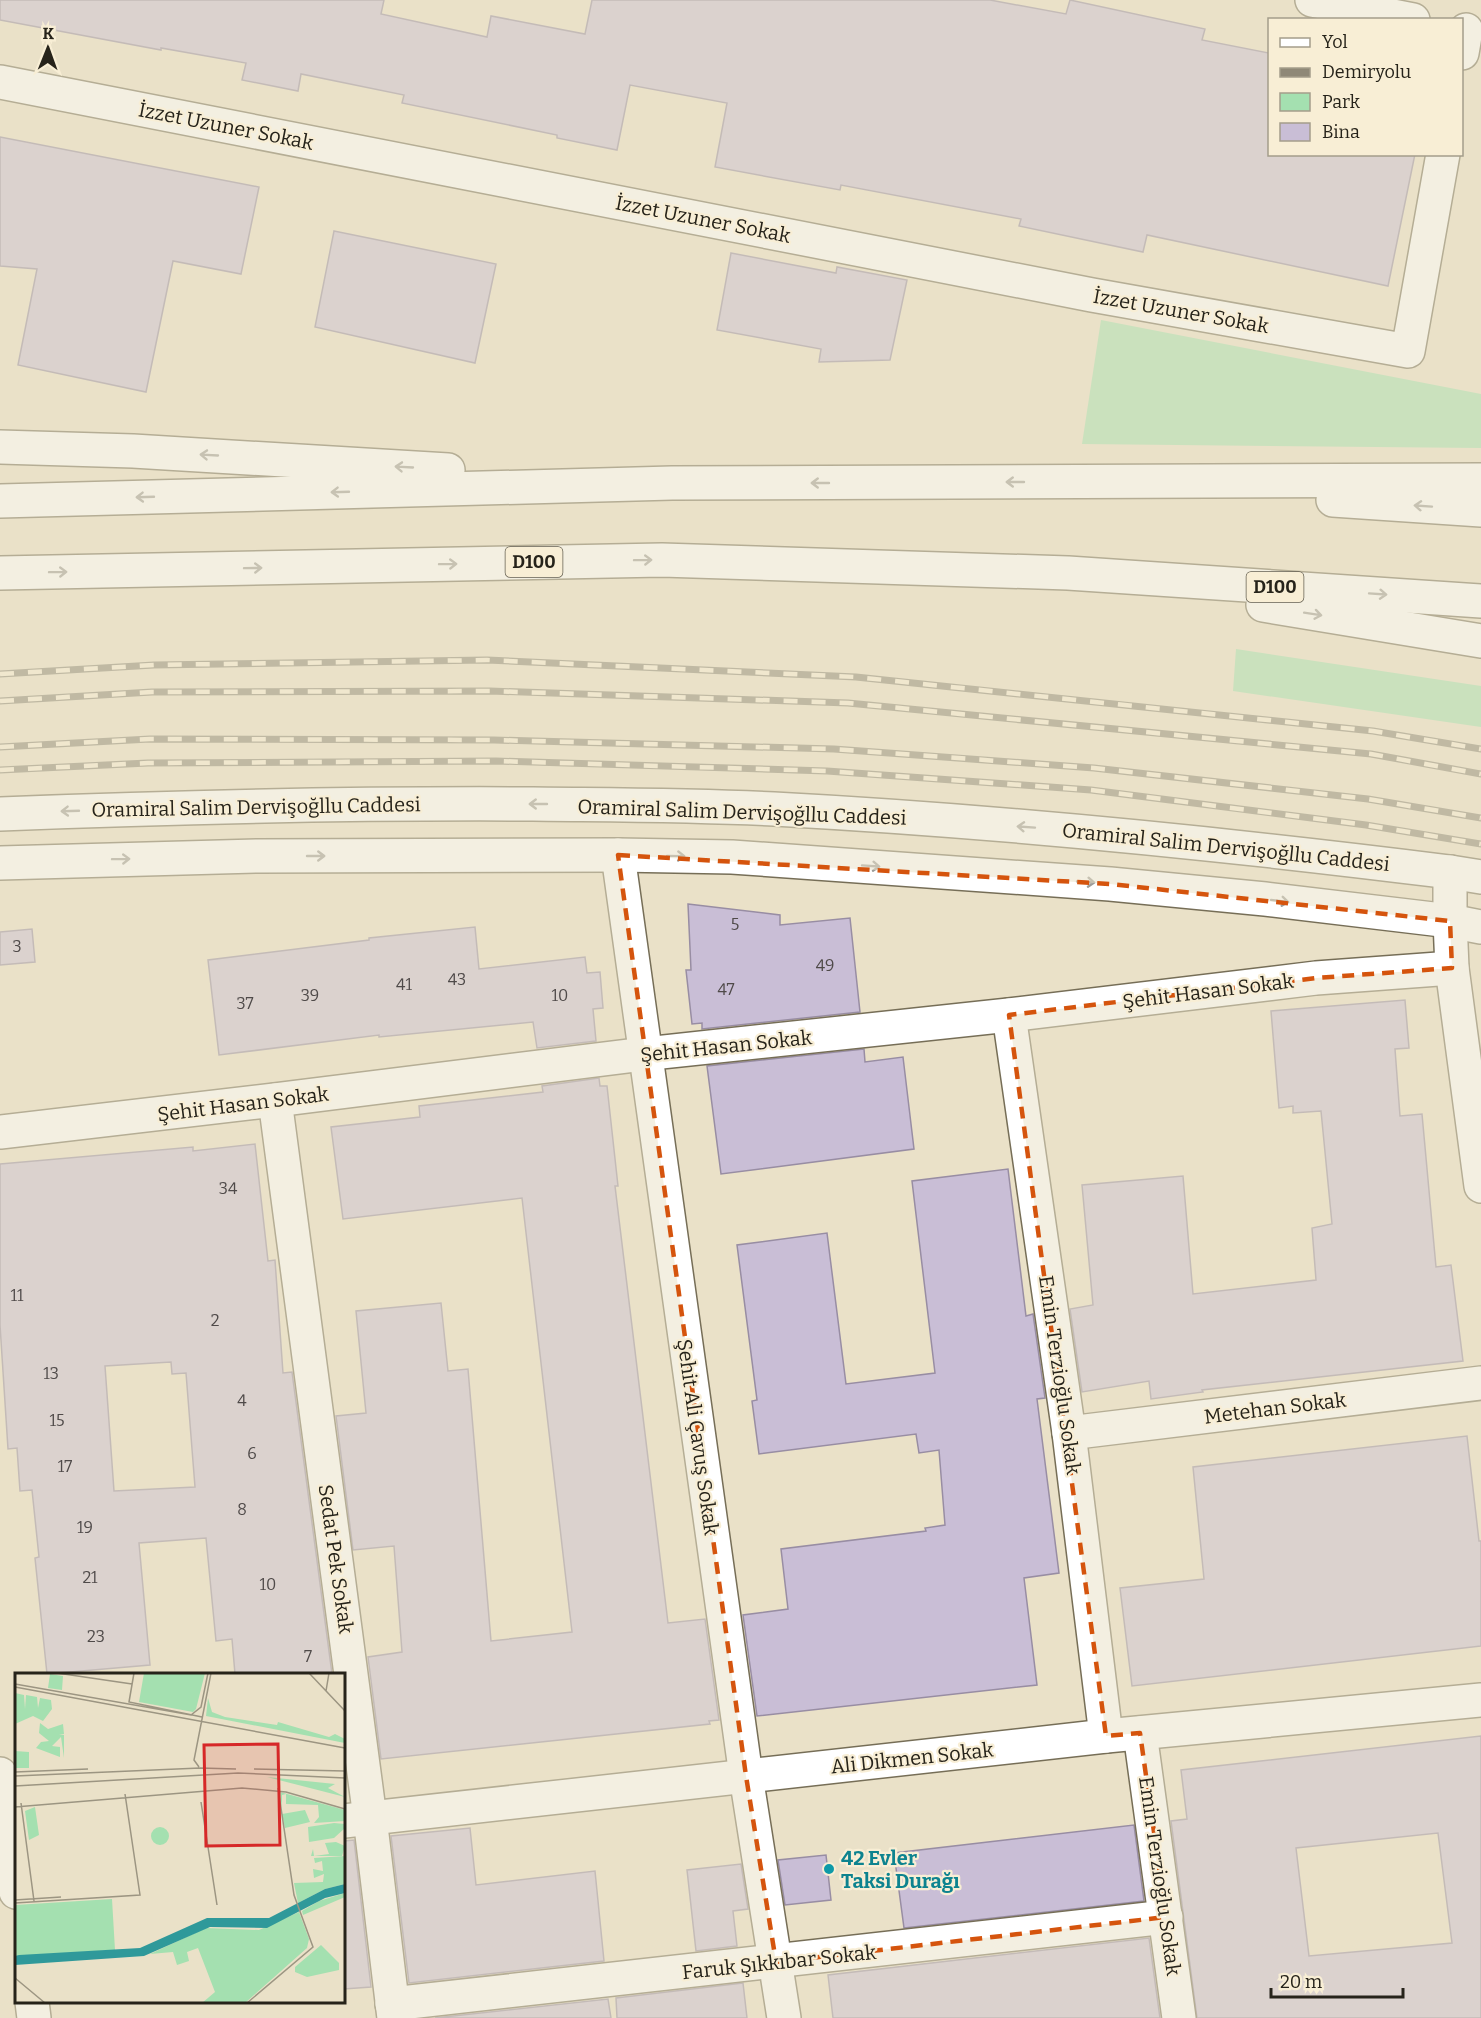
<svg xmlns="http://www.w3.org/2000/svg" width="1481" height="2018" viewBox="0 0 1481 2018" font-family="Bitter,serif">
<style>
.green{fill:#a4e0b0}
.building{fill:#c9bed6;stroke:#988da3;stroke-width:1.5;fill-rule:evenodd}
.lines{fill:none;stroke-linecap:round;stroke-linejoin:round}
.minor-casing{stroke:#766e57;stroke-width:36}
.tertiary-casing{stroke:#766e57;stroke-width:36}
.secondary-casing{stroke:#766e57;stroke-width:36}
.trunk-casing{stroke:#766e57;stroke-width:36}
.minor{stroke:#fff;stroke-width:33}
.tertiary{stroke:#fff;stroke-width:33}
.secondary{stroke:#fff;stroke-width:33}
.trunk{stroke:#fff;stroke-width:33}
.rail-casing{stroke:#8f8877;stroke-width:7}
.rail{stroke:#f8eed5;stroke-width:4.5;stroke-dasharray:14;stroke-linecap:butt}
.oneway{stroke:#9d9c98}
.marked{fill:none;stroke:#d5540d;stroke-width:4.5;stroke-dasharray:12 8;stroke-linejoin:round}
.culture-dot{fill:#0f9aa8;stroke:#f8eed5;stroke-width:2}
.labels{text-anchor:middle;dominant-baseline:central;stroke-width:4.5;stroke-linejoin:round;paint-order:stroke}
.number-label{font-size:16px;fill:#4f4a49}
.shield{fill:#f8eed5;stroke:#656052;stroke-width:1.5}
.shield-label{font-size:18px;font-weight:bold;fill:#26231a}
.street-label{font-size:20px;fill:#26231a;stroke:#f8eed5}
.culture-label{font-size:20px;font-weight:bold;fill:#0d838f;stroke:#f8eed5;text-anchor:start}
.inset-road{fill:none;stroke:#9c9582;stroke-width:1.5}
.view{fill:#d62828;fill-opacity:0.15;stroke:#d62828;stroke-width:3}
.inset-edge{fill:none;stroke:#26231a;stroke-width:3}
</style>
<rect width="100%" height="100%" fill="#eae1c8"/>
<g class="green">
<polygon points="1101,320 1481,394 1481,448 1082,444"/>
<polygon points="1236,649 1481,686 1481,727 1233,691"/>
</g>
<g class="building">
<polygon points="0,0 384,0 381,14 487,37 491,16 585,34 592,0 990,0 1066,14 1070,0 1205,29 1202,40 1269,53 1269,154 1415,154 1388,286 1147,235 1143,252 1019,226 1021,219 841,185 840,190 715,167 727,103 630,85 617,150 557,138 557,135 402,103 404,95 301,74 298,91 242,80 246,63 161,48 161,50 0,20"/>
<polygon points="0,137 259,187 241,274 173,261 146,392 18,365 37,269 0,266"/>
<polygon points="334,231 496,264 475,363 315,327"/>
<polygon points="731,253 836,273 837,267 907,280 890,360 819,362 821,349 717,330"/>
<polygon points="688,904 780,915 780,925 850,918 860,1012 702,1029 702,1023 692,1024 686,970 691,970"/>
<polygon points="475,927 479,969 585,957 587,973 600,972 603,1008 593,1009 596,1041 537,1048 533,1022 379,1037 379,1035 219,1055 208,960 369,940 369,938"/>
<polygon points="32,929 35,962 0,965 0,932"/>
<polygon points="1405,1000 1409,1048 1395,1049 1400,1116 1422,1114 1436,1267 1451,1265 1463,1361 1202,1390 1203,1392 1151,1399 1149,1381 1082,1392 1070,1309 1093,1305 1082,1185 1183,1176 1193,1294 1316,1280 1312,1228 1332,1224 1321,1111 1293,1113 1293,1106 1279,1108 1271,1011"/>
<polygon points="864,1049 865,1062 903,1057 914,1149 721,1174 707,1066"/>
<polygon points="599,1078 600,1086 607,1086 618,1186 615,1186 668,1623 705,1619 719,1720 709,1721 710,1724 381,1759 368,1657 402,1652 394,1546 353,1550 336,1416 366,1413 356,1311 441,1303 448,1371 468,1369 491,1641 572,1632 522,1198 343,1219 331,1127 420,1117 419,1106 543,1092 542,1086"/>
<path d="M255,1144l13,117 7,-1 8,113 9,-1 40,302h-97l-3,-35 -16,2 -10,-103 -67,5 11,122 -103,9 -12,-116 4,-1 -7,-67 -12,1 -3,-43 -9,1 -8,-124v-161l193,-17v4zM171,1362l1,12 14,-1 9,114 -81,4 -9,-125z"/>
<polygon points="1008,1169 1026,1316 1033,1314 1045,1398 1037,1399 1059,1573 1024,1578 1037,1685 757,1716 743,1615 788,1609 781,1549 926,1531 925,1528 945,1525 939,1450 919,1453 916,1434 759,1454 752,1401 757,1400 737,1245 827,1233 846,1384 935,1373 912,1181"/>
<polygon points="1467,1436 1479,1541 1481,1541 1481,1646 1132,1686 1120,1588 1204,1579 1193,1467"/>
<path d="M1481,1736v282h-284l-26,-197 16,-2 -6,-49zM1438,1833l14,110 -143,13 -13,-108z"/>
<polygon points="1134,1825 1144,1901 904,1928 894,1853"/>
<polygon points="470,1828 476,1885 595,1871 604,1961 409,1983 391,1836"/>
<polygon points="354,1840 371,1987 344,1989 344,1841"/>
<polygon points="826,1855 831,1900 785,1905 778,1860"/>
<polygon points="741,1864 748,1909 733,1911 737,1946 696,1951 687,1870"/>
<polygon points="1149,1938 1160,2018 833,2018 828,1975"/>
<polygon points="743,1983 747,2018 617,2018 616,1998"/>
<polygon points="608,1999 611,2018 435,2018"/>
</g>
<g class="lines">
<defs>
<g id="minor">
<polyline points="1312,0 1413,20"/>
<polyline points="1462,53 1466,30"/>
<polyline points="0,82 1092,295 1408,351 1443,154"/>
<polyline points="618,855 746,1776 784,2018"/>
<polyline points="1009,1015 1069,1433 1106,1736"/>
<polyline points="275,1100 370,1818 394,2018"/>
<polyline points="0,1132 275,1100 644,1054 1009,1015 1316,978 1452,968"/>
<polyline points="1069,1433 1481,1383"/>
<polyline points="1140,1733 1179,2018"/>
<polyline points="344,1821 1106,1736 1481,1700"/>
<polyline points="392,2004 1166,1917"/>
</g>
<g id="tertiary">
<polyline points="1450,872 1450,921 1452,968 1481,1186"/>
<polyline points="0,1774 16,1892"/>
<polyline points="32,2002 34,2018"/>
</g>
<g id="secondary">
<path d="M0,814c178,-7 355,-11 533,-10 80,1 161,1 241,5 226,12 452,35 676,63l31,5"/>
<polyline points="0,863 257,856 618,855 732,857 1110,884 1265,899 1450,921 1481,927"/>
</g>
<g id="trunk">
<polyline points="0,447 133,451 448,470"/>
<polyline points="1333,500 1481,510"/>
<polyline points="0,501 672,483 1481,480"/>
<polyline points="0,573 662,560 1068,573 1481,601"/>
<polyline points="1263,605 1481,641"/>
</g>
</defs>
<use href="#minor" class="minor-casing"/>
<use href="#tertiary" class="tertiary-casing"/>
<use href="#secondary" class="secondary-casing"/>
<use href="#trunk" class="trunk-casing"/>
<use href="#minor" class="minor"/>
<use href="#tertiary" class="tertiary"/>
<use href="#secondary" class="secondary"/>
<use href="#trunk" class="trunk"/>
<defs>
<g id="rail">
<polyline points="0,674 154,665 487,660 856,677 1373,731 1481,749"/>
<polyline points="0,701 152,692 490,691 848,703 1371,754 1481,774"/>
<polyline points="0,747 150,739 494,740 834,749 1094,768 1368,799 1481,818"/>
<polyline points="0,770 148,763 496,761 827,771 1091,790 1366,825 1481,844"/>
</g>
</defs>
<use href="#rail" class="rail-casing"/>
<use href="#rail" class="rail"/>
</g>
<defs><path id="oneway-shaft" d="M-6 0H5M1.5-3L5.5 0L1.5 3" fill="none" stroke-width="1.6" stroke-linecap="round" stroke-linejoin="round" transform="scale(1.5)"/></defs>
<g class="oneway">
<use href="#oneway-shaft" transform="translate(209 455) rotate(-177)"/>
<use href="#oneway-shaft" transform="translate(404 467) rotate(-177)"/>
<use href="#oneway-shaft" transform="translate(1015 482) rotate(180)"/>
<use href="#oneway-shaft" transform="translate(820 483) rotate(180)"/>
<use href="#oneway-shaft" transform="translate(340 492) rotate(178)"/>
<use href="#oneway-shaft" transform="translate(145 497) rotate(178)"/>
<use href="#oneway-shaft" transform="translate(1423 506) rotate(-176)"/>
<use href="#oneway-shaft" transform="translate(643 560) rotate(-1)"/>
<use href="#oneway-shaft" transform="translate(448 564) rotate(-1)"/>
<use href="#oneway-shaft" transform="translate(253 568) rotate(-1)"/>
<use href="#oneway-shaft" transform="translate(58 572) rotate(-1)"/>
<use href="#oneway-shaft" transform="translate(1378 594) rotate(4)"/>
<use href="#oneway-shaft" transform="translate(1313 614) rotate(9)"/>
<use href="#oneway-shaft" transform="translate(538 804) rotate(-180)"/>
<use href="#oneway-shaft" transform="translate(70 811) rotate(178)"/>
<use href="#oneway-shaft" transform="translate(1026 827) rotate(-176)"/>
<use href="#oneway-shaft" transform="translate(316 856)"/>
<use href="#oneway-shaft" transform="translate(676 856) rotate(1)"/>
<use href="#oneway-shaft" transform="translate(121 859) rotate(-1)"/>
<use href="#oneway-shaft" transform="translate(871 866) rotate(4)"/>
<use href="#oneway-shaft" transform="translate(1086 882) rotate(4)"/>
<use href="#oneway-shaft" transform="translate(1280 901) rotate(7)"/>
</g>
<path d="M0 0H1481V2018H0ZM618,855l492,29 340,37 2,47 -136,10 -307,37 97,721 34,-3 26,184 -390,45 -30,-186z" fill="#eae1c8" fill-opacity=".55" fill-rule="evenodd"/>
<path class="marked" d="M618,855l492,29 340,37 2,47 -136,10 -307,37 97,721 34,-3 26,184 -390,45 -30,-186z"/>
<circle class="culture-dot" cx="829" cy="1869" r="6"/>
<g class="labels">
<g class="number-label">
<text x="735" y="924">5</text>
<text x="17" y="946">3</text>
<text x="825" y="965">49</text>
<text x="457" y="979">43</text>
<text x="404" y="984">41</text>
<text x="726" y="989">47</text>
<text x="310" y="995">39</text>
<text x="560" y="995">10</text>
<text x="245" y="1003">37</text>
<text x="228" y="1188">34</text>
<text x="17" y="1295">11</text>
<text x="215" y="1320">2</text>
<text x="51" y="1373">13</text>
<text x="242" y="1400">4</text>
<text x="57" y="1420">15</text>
<text x="252" y="1453">6</text>
<text x="65" y="1466">17</text>
<text x="242" y="1509">8</text>
<text x="85" y="1527">19</text>
<text x="90" y="1577">21</text>
<text x="268" y="1584">10</text>
<text x="96" y="1636">23</text>
<text x="308" y="1656">7</text>
</g>
<g class="shield">
<rect x="505.5" y="547" width="57" height="30" rx="4.5"/>
<rect x="1246.5" y="572" width="57" height="30" rx="4.5"/>
</g>
<g class="shield-label">
<text x="534" y="562">D100</text>
<text x="1275" y="587">D100</text>
</g>
<g class="street-label">
<text transform="translate(226 126) rotate(11)">İzzet Uzuner Sokak</text>
<text transform="translate(703 219) rotate(11)">İzzet Uzuner Sokak</text>
<text transform="translate(1181 311) rotate(10)">İzzet Uzuner Sokak</text>
<text transform="translate(256 807) rotate(-1)">Oramiral Salim Dervişoğllu Caddesi</text>
<text transform="translate(742 812) rotate(2)">Oramiral Salim Dervişoğllu Caddesi</text>
<text transform="translate(1226 847) rotate(6)">Oramiral Salim Dervişoğllu Caddesi</text>
<text transform="translate(1208 991) rotate(-7)">Şehit Hasan Sokak</text>
<text transform="translate(726 1046) rotate(-6)">Şehit Hasan Sokak</text>
<text transform="translate(243 1104) rotate(-7)">Şehit Hasan Sokak</text>
<text transform="translate(1060 1375) rotate(82)">Emin Terzioğlu Sokak</text>
<text transform="translate(1275 1408) rotate(-7)">Metehan Sokak</text>
<text transform="translate(698 1437) rotate(82)">Şehit Ali Çavuş Sokak</text>
<text transform="translate(336 1559) rotate(82)">Sedat Pek Sokak</text>
<text transform="translate(912 1758) rotate(-6)">Ali Dikmen Sokak</text>
<text transform="translate(1160 1876) rotate(82)">Emin Terzioğlu Sokak</text>
<text transform="translate(779 1962) rotate(-6)">Faruk Şıkkıbar Sokak</text>
</g>
<g class="culture-label">
<text x="841" y="1858">42 Evler<tspan x="841" dy="23">Taksi Durağı</tspan></text>
</g>
</g>
<g transform="translate(15 1673)">
<rect width="330" height="330" fill="#eae1c8"/>
<path d="M129,0h61l-9,36 -3,3 -54,-10zM35,1l13,2 -1,14 -14,-2zM0,20l9,2 1,14 1,-14 11,2 1,11 2,-10 11,2 1,9 -9,12 -10,-5 -18,8zM193,25l4,14 13,5 52,8 1,-3 51,15 6,-3 10,5v4l-139,-27zM25,50l8,6 15,-5 1,10h-5l5,1v23l-3,-21 -9,9 8,1v10l-24,-9 5,-6 8,-1 -10,-8zM0,78l14,1v16h-14zM252,104l68,7 -7,4 17,9zM265,119l65,18v11l-31,2 5,-6 -1,-12 -32,-1v-10l-4,1v13zM20,134l4,28 -10,5 -4,-29zM290,137l5,12 -25,6 -3,-14zM319,150l11,1v4l-11,10 -25,4 -1,-15zM136 163a9 9 0 1 1 18 0a9 9 0 1 1-18 0ZM321,169l9,4 -3,10h-31l2,-7 1,7 15,-2 -4,-11zM330,183v28l-20,5 -27,14 -4,-20 29,-1 1,-8 -10,4 -1,-9 10,2 -1,-10 -7,2 -1,-5zM330,220v4l-42,18 -1,-4 17,-10zM97,226l3,51 -100,6v-51zM284,239l10,27 -2,9 -62,55h-43l13,-11 -17,-44 -11,4 2,9 -12,4 -4,-13 -23,2 56,-26 53,2zM306,272l18,18v7l-32,7 -12,-5v-5z" fill="#a4e0b0"/>
<path d="M330,211v9l-20,5 -58,30 -57,-1 -66,29 -129,9v-9l4,-1 121,-7 67,-30h62l56,-29z" fill="#2f999a"/>
<path class="inset-road" d="M42,0l75,11M119,0l-5,29 73,15M294,0l36,38M0,11l176,31 10,-8 7,-34M0,14l330,61M311,18l3,-18M184,94l-5,-7 17,-87M185,95l36,1M239,96l91,2M0,99l73,-3M0,103l185,-8M0,113l223,-13 107,5M186,129l16,103M6,130l13,98M0,134l227,-19 44,4 59,17M0,227l46,-3M0,230l125,-8 -15,-101M0,305l30,25M232,330l66,-56 -19,-52 -16,-107"/>
<path class="view" d="M263,71l2,101 -74,1 -2,-101z"/>
<rect width="330" height="330" class="inset-edge"/>
</g>
<rect x="1268" y="18" width="195" height="138" fill="#f8eed5" stroke="#a49d8a" stroke-width="1.5"/>
<rect x="1280" y="38" width="30" height="9" fill="#ffffff" stroke="#a49d8a" stroke-width="1.5"/>
<text x="1322" y="48" font-size="18" fill="#26231a">Yol</text>
<rect x="1280" y="68" width="30" height="9" fill="#8f8877" stroke="#a49d8a" stroke-width="1.5"/>
<text x="1322" y="78" font-size="18" fill="#26231a">Demiryolu</text>
<rect x="1280" y="93" width="30" height="18" fill="#a4e0b0" stroke="#a49d8a" stroke-width="1.5"/>
<text x="1322" y="108" font-size="18" fill="#26231a">Park</text>
<rect x="1280" y="123" width="30" height="18" fill="#c9bed6" stroke="#a49d8a" stroke-width="1.5"/>
<text x="1322" y="138" font-size="18" fill="#26231a">Bina</text>
<g transform="translate(48 48) rotate(1)" stroke="#f8eed5" stroke-width="4.5" paint-order="stroke">
<path d="M0-4.5L10 22L0 15L-10 22Z" fill="#26231a"/>
<text y="-9" font-size="16" font-weight="bold" text-anchor="middle" fill="#26231a">K</text>
</g>
<path d="M1271 1988v9h132v-9" fill="none" stroke="#26231a" stroke-width="3"/>
<text x="1280" y="1988" font-size="18" fill="#26231a" stroke="#f8eed5" stroke-width="4.5" paint-order="stroke">20 m</text>
</svg>
